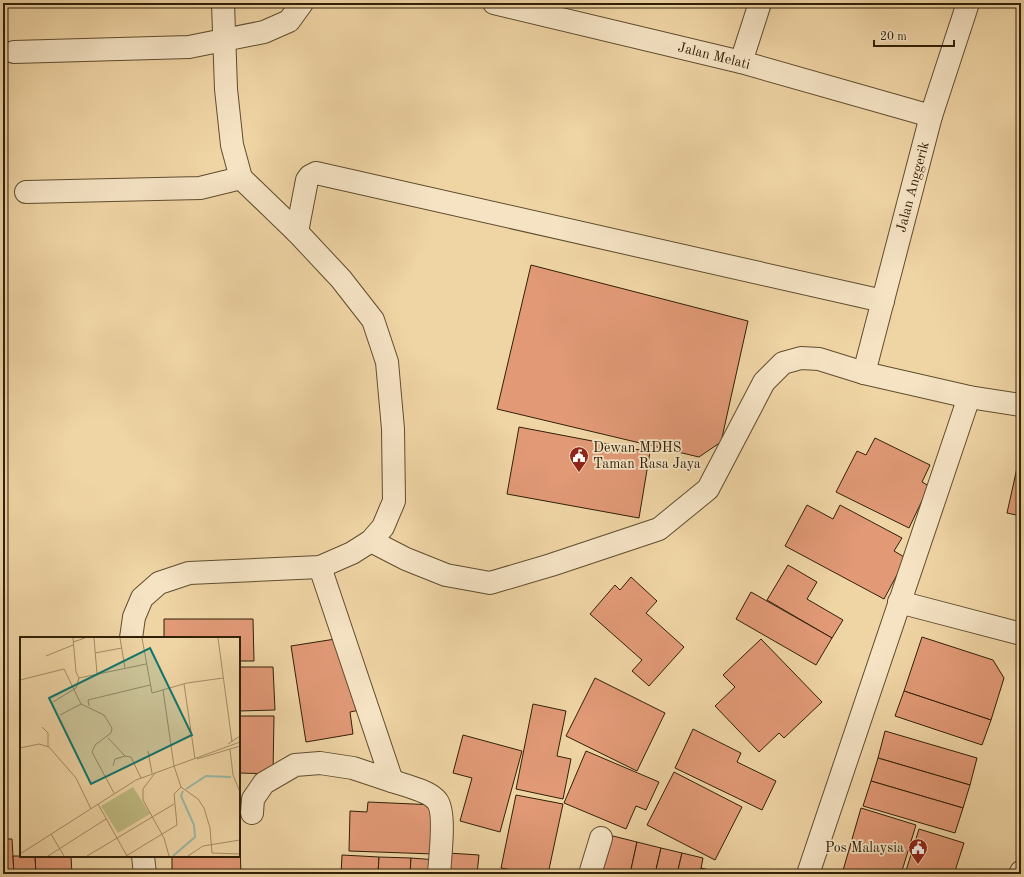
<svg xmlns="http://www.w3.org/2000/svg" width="1024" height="877" viewBox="0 0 1024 877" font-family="'Old Standard TT',serif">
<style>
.building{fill:#e19976;stroke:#312008}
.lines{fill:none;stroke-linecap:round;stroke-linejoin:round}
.minor-casing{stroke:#604d2f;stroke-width:24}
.minor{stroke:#f5e3c4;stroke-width:22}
.labels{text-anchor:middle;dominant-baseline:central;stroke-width:3.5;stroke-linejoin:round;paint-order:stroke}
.street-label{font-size:14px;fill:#312008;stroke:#f5e3c4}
.poi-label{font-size:14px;fill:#312008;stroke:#f5e3c4;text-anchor:start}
.inset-river{fill:none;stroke:#9ab8a9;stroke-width:2}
.inset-road{fill:none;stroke:#a38c66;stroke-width:1}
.view{fill:#0f766e;fill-opacity:0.15;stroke:#0f766e;stroke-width:2}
.inset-edge{fill:none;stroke:#312008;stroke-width:2}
</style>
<rect width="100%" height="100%" fill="#efd4a4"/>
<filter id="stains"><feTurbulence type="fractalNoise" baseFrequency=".005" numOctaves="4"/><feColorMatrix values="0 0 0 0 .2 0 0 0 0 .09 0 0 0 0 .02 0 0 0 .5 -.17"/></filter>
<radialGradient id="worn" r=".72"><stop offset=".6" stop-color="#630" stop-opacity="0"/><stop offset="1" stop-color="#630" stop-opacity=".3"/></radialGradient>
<g class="building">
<polygon points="531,265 748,321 721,442 699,457 497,409"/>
<polygon points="519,427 650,452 639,518 507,494"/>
<polygon points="875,438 930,465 922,482 929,486 909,528 836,492 857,451 866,455"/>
<polygon points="1019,459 1021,459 1021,516 1007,513"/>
<polygon points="807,505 833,519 840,505 902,538 894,551 906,558 884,599 785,546"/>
<polygon points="788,565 817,582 807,599 843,620 832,638 767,600"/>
<polygon points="631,577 657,601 646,613 684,647 649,686 632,671 642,660 590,614 615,585 620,590"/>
<polygon points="751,592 832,638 816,665 736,619"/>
<polygon points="164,619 253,619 254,661 239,661 239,638 164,638"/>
<polygon points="348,637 360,710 350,712 353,734 306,742 291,646"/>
<polygon points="922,637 993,660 1004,678 991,720 904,691"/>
<polygon points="761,639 822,702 784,738 779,733 759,752 715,706 735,687 723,675"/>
<polygon points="239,667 273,667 275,710 239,711"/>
<polygon points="595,678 665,713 637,771 566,736"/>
<polygon points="904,691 991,720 982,745 895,716"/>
<polygon points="533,704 566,711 557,756 571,759 563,799 516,789"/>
<polygon points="239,716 274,716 273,774 239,773"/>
<polygon points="693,729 741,753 737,762 776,781 762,810 675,768"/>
<polygon points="885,731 977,758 970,785 878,758"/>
<polygon points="463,735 522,751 500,832 460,821 472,778 453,773"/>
<polygon points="586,751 659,782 646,810 636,806 626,829 564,803"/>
<polygon points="878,758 970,785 963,808 871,781"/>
<polygon points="674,772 742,807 715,860 647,825"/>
<polygon points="871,781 963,808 955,833 863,806"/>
<polygon points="516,795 563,804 548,874 533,874 501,868"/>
<polygon points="368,802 436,805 434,854 349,851 350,811 367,812"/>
<polygon points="861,808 916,825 901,874 842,874"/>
<polygon points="239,817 241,874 172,874 172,856 239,856"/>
<polygon points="919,829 964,843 954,874 905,874"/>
<polygon points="609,835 637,842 630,874 600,874"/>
<polygon points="3,839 12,839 14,874 3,874"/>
<polygon points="637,842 661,848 655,874 630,874"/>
<polygon points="661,848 682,853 677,874 655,874"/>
<polygon points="448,853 479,855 477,874 447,874"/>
<polygon points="682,853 703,858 700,874 677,874"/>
<polygon points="342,855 379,857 378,874 341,874"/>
<polygon points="13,856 35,856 36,874 14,874"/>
<polygon points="35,856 71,856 72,874 36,874"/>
<polygon points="379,857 411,858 410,874 378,874"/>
<polygon points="411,858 437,860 437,874 410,874"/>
<polygon points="701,868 723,873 723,874 700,874"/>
</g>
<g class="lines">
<defs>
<g id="minor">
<polyline points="494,3 741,62 931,116"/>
<polyline points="14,52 189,47 264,32 289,21 302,3"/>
<polyline points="741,62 760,3"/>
<polyline points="26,192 200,188 241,178"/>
<polyline points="297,232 307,180 310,176 316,173 883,301"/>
<polyline points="864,373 931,116 968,3"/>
<polyline points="371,541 406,559 446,575 490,583 551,565 659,529 708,489 764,382 783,363 801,358 819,359 864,373 969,397 1021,405"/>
<polyline points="899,602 1021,634"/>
<polyline points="131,638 134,617 142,598 159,583 189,573 320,567 352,553 371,541 383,527 394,501 393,429 387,362 373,320 341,279 297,232 241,178 232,145 226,89 223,3"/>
<path d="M392,781c12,4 38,10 45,20 9,11 3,57 2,73"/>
<polyline points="252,813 253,799 264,783 295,765 320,763 353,768 392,781 320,567"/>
<polyline points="143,856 145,874"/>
<polyline points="590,874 601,838"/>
<polyline points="808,874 969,397"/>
<polyline points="1020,874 1021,872"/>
</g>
</defs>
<use href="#minor" class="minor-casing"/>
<use href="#minor" class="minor"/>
</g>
<defs>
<symbol id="civic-pin" viewBox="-11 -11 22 30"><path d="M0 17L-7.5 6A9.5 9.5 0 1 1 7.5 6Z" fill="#8f2418" stroke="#f5e3c4"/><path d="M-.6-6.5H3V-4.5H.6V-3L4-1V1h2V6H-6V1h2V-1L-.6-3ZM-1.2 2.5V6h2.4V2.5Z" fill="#fff"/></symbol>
</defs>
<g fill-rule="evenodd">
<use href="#civic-pin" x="568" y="445" width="22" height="30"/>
<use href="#civic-pin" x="907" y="837" width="22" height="30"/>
</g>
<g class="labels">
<g class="street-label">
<text transform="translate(714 56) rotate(14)">Jalan Melati</text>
<text transform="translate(913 187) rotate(-75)">Jalan Anggerik</text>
</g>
<g class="poi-label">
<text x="593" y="448">Dewan MDHS<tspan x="593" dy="16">Taman Rasa Jaya</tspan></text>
<text x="904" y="848" text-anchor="end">Pos Malaysia</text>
</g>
</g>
<g transform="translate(20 637)">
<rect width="220" height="220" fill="#efd4a4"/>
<path d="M113,150l17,27 -32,19 -17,-27z" fill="#bfbb81"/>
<path class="inset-river" d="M166,152l20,-13 25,1M153,219l22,-19 -1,-12 -13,-29 2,-5"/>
<path class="inset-road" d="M53,1l3,34 3,6M74,1l3,36M100,1l5,30M122,1l10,55 35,-10 36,-5M198,1l14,104M53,5l12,-4M75,16l27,-5M26,19l27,-11M59,41l67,-14M0,43l44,-11 17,35 23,11 8,13 -1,5 -16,12 -3,7 22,41M164,47l11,75M143,53l11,76 7,21 17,12 6,9 6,20 2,25 28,1M33,65l23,-14 3,-10M69,69l-1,-6 62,-15M40,78l21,-11M22,90l6,6v14M88,101l17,18 -10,3 -2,7M208,107l12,-8M0,111l19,-4 10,3 27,31 15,31M210,112l3,26 7,17M128,114l4,22M105,119l6,1 10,21M177,122l43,-13M135,136l-12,16v11l21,38 5,18M78,167l29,52M31,197l13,22M0,217l116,-74 104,-38M28,219l58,-37M67,219l87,-52M106,219l51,-31 -3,-31 7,-7M168,219l15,-10 37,-6"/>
<path class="view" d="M130,11l42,87 -101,49 -42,-86z"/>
<rect width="220" height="220" class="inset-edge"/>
</g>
<rect width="1024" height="877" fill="none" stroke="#efd4a4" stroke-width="16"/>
<rect x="4" y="4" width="1016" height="869" fill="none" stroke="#312008" stroke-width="2"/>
<rect x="8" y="8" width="1008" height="861" fill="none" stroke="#312008"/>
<path d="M874 40v6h80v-6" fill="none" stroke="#312008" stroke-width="2"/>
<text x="880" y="40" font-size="12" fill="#312008" stroke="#f5e3c4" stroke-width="3" paint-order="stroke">20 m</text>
<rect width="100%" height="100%" filter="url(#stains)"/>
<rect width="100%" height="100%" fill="url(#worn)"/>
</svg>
